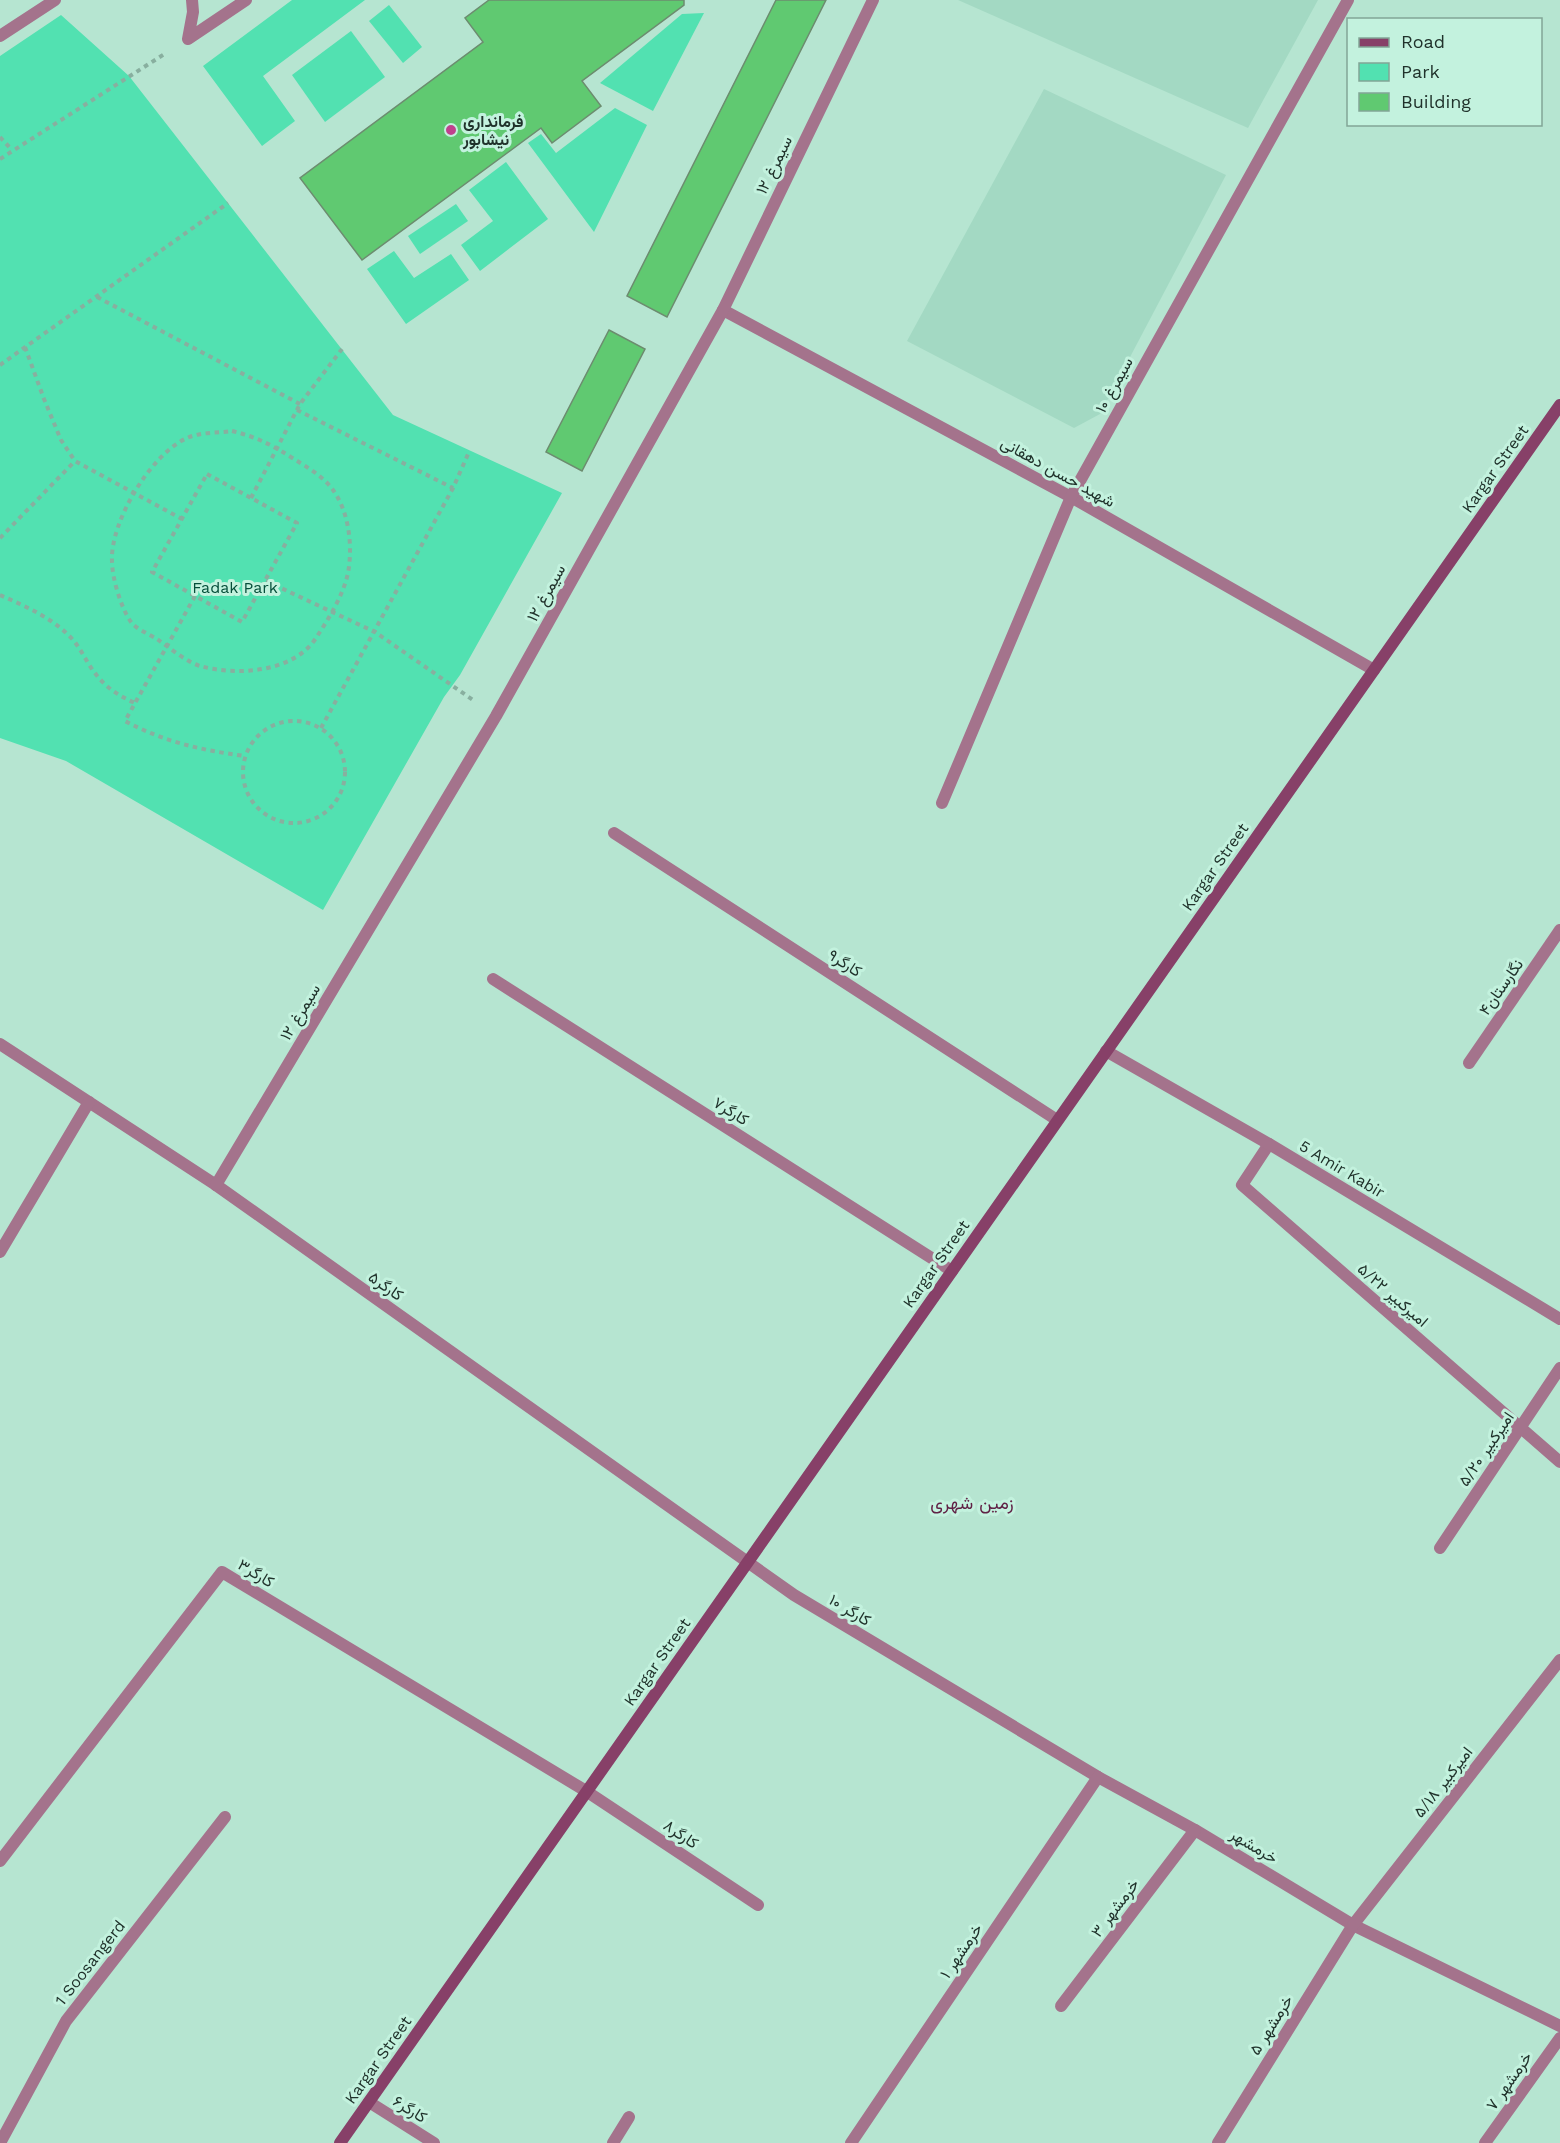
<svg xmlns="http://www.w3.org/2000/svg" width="1560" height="2143" viewBox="0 0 1560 2143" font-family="'Work Sans',Vazirmatn,sans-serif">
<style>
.built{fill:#a3d9c3}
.green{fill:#52e1b1}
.building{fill:#60c971;stroke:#6c8c6f;stroke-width:1.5}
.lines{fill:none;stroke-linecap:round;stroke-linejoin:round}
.path{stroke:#88af9f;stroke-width:4;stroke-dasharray:4.5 4.5;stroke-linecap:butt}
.lane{stroke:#a4738c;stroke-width:12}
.street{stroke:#a4738c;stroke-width:12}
.secondary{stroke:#874068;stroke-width:12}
.poi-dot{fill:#c0418d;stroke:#c3f2de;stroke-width:2}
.labels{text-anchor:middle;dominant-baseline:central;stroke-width:6;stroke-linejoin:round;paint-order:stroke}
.poi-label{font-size:16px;font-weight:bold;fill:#20322b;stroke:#c3f2de;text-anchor:start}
.street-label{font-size:16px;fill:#20322b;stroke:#c3f2de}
.park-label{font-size:16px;fill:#054e3a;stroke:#c3f2de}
.neighbourhood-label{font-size:18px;fill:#602246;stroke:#c3f2de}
</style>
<rect width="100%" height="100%" fill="#b6e5d1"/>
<g class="built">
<polygon points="958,0 1318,0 1248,128"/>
<polygon points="1044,89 1226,175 1100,414 1074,428 907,341"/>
</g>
<g class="green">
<polygon points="292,0 365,0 263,76 295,121 262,146 203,66"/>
<polygon points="389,5 422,47 403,63 369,21"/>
<polygon points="704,13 653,111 600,83 682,14"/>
<polygon points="61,15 129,76 393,415 562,493 460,675 444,697 323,910 66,761 0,738 0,56"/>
<polygon points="351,31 385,77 325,122 292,75"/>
<polygon points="615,108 647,125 594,232 528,143 541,134 556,153"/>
<polygon points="506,162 548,219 480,271 461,245 493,221 469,190"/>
<polygon points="456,204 468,221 420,254 408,236"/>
<polygon points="394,251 414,278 451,254 469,280 406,324 367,269"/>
</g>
<g class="building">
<polygon points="489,0 684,0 684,5 582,81 601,106 552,143 541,128 362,260 300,178 483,42 465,18"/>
<polygon points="776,0 826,0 667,317 627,296"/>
<polygon points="609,330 645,349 582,471 546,452"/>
</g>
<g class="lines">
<g class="path">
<polyline points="0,137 12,150"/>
<polyline points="0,159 166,53"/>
<polyline points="97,297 300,404"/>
<polyline points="25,347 44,399 61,440 75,461 182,519"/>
<polyline points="0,365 228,203"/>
<polyline points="297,410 453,488"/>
<path d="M232,431c25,6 40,14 62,28 13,8 30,18 39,31 16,22 20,56 15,83 -5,23 -19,45 -32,65 -23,35 -80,38 -116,28 -15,-5 -30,-18 -43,-27 -8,-5 -21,-10 -26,-17 -10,-14 -19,-44 -19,-61 -2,-39 39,-107 75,-123 13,-6 31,-5 45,-7z"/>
<polygon points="207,474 297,523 242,622 152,572"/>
<polyline points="251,498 300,404 342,349"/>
<polyline points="0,538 75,461"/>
<polyline points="266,581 375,632 473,700"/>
<path d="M0,595c27,12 55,24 74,46 8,10 13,22 21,32 10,14 24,23 40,30"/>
<path d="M195,596l-70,125c40,21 75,29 120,35"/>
<circle cx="294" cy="772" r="51"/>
<polyline points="321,728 453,488 469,452"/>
</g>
<g class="lane">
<polyline points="192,0 193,12 188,39 246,0"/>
<polyline points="0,36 55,0"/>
<polyline points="614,833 1057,1120"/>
<polyline points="1269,1144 1242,1185 1560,1462"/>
<polyline points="586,1791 758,1905"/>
<polyline points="369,2102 434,2143"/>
<polyline points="613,2143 629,2117"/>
<polyline points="1218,2143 1353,1925"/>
<polyline points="1485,2143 1560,2038"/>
</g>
<g class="street">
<polyline points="723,310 1071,497 1374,670"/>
<polyline points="942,803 1071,497 1348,0"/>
<polyline points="493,979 952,1271"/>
<polyline points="0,1044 216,1185 794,1595 1098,1777 1195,1830 1353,1925 1560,2026"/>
<polyline points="1106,1051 1269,1144 1560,1319"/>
<polyline points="1469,1063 1560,930"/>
<polyline points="216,1185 496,716 723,310 873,0"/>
<polyline points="0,1252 89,1102"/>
<polyline points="1440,1548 1560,1368"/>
<polyline points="0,1861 222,1572 586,1791"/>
<polyline points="1353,1925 1560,1660"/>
<polyline points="1061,2006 1195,1830"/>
<polyline points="0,2143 66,2021 225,1817"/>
<polyline points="851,2143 1098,1777"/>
</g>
<polyline class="secondary" points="340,2143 1560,405"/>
</g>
<circle class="poi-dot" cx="451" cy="130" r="6"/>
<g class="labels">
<g class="poi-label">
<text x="463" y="121">فرمانداری<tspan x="463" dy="18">نیشابور</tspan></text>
</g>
<g class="street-label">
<text transform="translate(774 165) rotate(-64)">سیمرغ ۱۲</text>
<text transform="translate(1114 385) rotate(-61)">سیمرغ ۱۰</text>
<text transform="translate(1495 469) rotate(-55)">Kargar Street</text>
<text transform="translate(1058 472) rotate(29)">شهید حسن دهقانی</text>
<text transform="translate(546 593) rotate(-61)">سیمرغ ۱۲</text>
<text transform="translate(1215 867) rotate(-55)">Kargar Street</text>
<text transform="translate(845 963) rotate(33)">کارگر۹</text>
<text transform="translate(1501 987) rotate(-55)">نگارستان۴</text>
<text transform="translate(300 1012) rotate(-59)">سیمرغ ۱۲</text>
<text transform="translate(731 1111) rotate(32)">کارگر۷</text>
<text transform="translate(1342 1169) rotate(31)">5 Amir Kabir</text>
<text transform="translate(936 1264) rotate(-55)">Kargar Street</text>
<text transform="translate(386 1286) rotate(35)">کارگر۵</text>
<text transform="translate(1393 1295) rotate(41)">امیرکبیر ۵/۲۲</text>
<text transform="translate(1486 1449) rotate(-56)">امیرکبیر ۵/۲۰</text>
<text transform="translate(256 1573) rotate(31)">کارگر۳</text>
<text transform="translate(850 1610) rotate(31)">کارگر ۱۰</text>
<text transform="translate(657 1662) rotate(-55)">Kargar Street</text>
<text transform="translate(1443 1782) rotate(-52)">امیرکبیر ۵/۱۸</text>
<text transform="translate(681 1834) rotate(34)">کارگر۸</text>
<text transform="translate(1254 1846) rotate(31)">خرمشهر</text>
<text transform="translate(1115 1908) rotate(-53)">خرمشهر ۳</text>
<text transform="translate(961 1951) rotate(-56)">خرمشهر ۱</text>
<text transform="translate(90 1963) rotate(-52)">1 Soosangerd</text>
<text transform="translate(1271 2025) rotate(-58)">خرمشهر ۵</text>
<text transform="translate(378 2060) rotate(-55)">Kargar Street</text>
<text transform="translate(1509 2081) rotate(-55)">خرمشهر ۷</text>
<text transform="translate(410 2109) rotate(32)">کارگر۶</text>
</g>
<g class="park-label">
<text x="235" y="587">Fadak Park</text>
</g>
<g class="neighbourhood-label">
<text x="972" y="1502">زمین شهری</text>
</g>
</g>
<rect x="1347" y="18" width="195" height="108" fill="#c3f2de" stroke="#82a596" stroke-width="1.5"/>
<rect x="1359" y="38" width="30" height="9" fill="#874068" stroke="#82a596" stroke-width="1.5"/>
<text x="1401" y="48" font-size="18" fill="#20322b">Road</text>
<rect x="1359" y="63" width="30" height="18" fill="#52e1b1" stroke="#82a596" stroke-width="1.5"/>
<text x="1401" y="78" font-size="18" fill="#20322b">Park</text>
<rect x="1359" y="93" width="30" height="18" fill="#60c971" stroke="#82a596" stroke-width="1.5"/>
<text x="1401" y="108" font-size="18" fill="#20322b">Building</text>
</svg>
